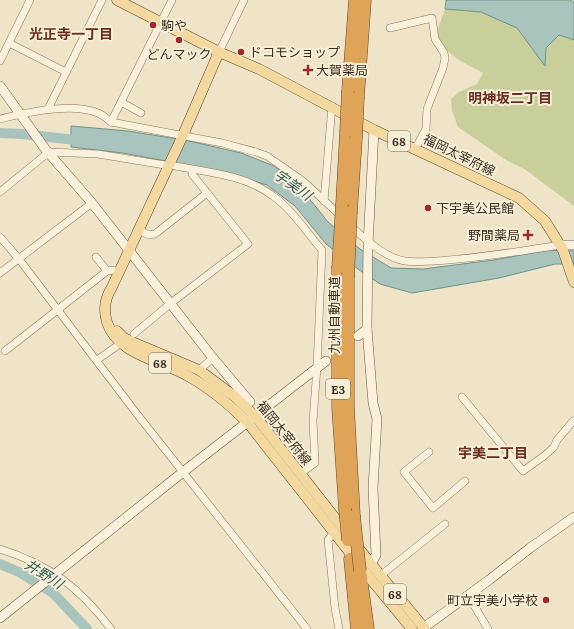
<svg xmlns="http://www.w3.org/2000/svg" width="574" height="629" viewBox="0 0 574 629" font-family="Lora,'Noto Sans JP',serif">
<style>
.green{fill:#c9cf9b}
.water{fill:#a9c4bc;stroke:#6f938a}
.lines{fill:none;stroke-linecap:round;stroke-linejoin:round}
.river{stroke:#a9c4bc;stroke-width:10}
.street-casing{stroke:#8d765c;stroke-width:8}
.secondary-casing{stroke:#6f573f;stroke-width:10}
.primary-casing{stroke:#5b4430;stroke-width:11}
.highway-casing{stroke:#5b4430;stroke-width:13}
.street{stroke:#faf1dc;stroke-width:7}
.secondary{stroke:#faf1dc;stroke-width:9}
.primary{stroke:#f3d9a0;stroke-width:10}
.highway{stroke:#e0a458;stroke-width:12}
.highway-bridge-casing{stroke:#5b4430;stroke-width:13;stroke-linecap:butt}
.highway-bridge{stroke:#e0a458;stroke-width:12}
.poi-dot{fill:#9e2a2b;stroke:#f7eed8;stroke-width:1.5}
.labels{text-anchor:middle;dominant-baseline:central;stroke-width:4;stroke-linejoin:round;paint-order:stroke}
.shield{fill:#f7eed8;stroke:#756857;stroke-width:1}
.shield-label{font-size:12px;font-weight:bold;fill:#3d2e20}
.poi-label{font-size:13px;fill:#3d2e20;stroke:#f7eed8;text-anchor:start}
.street-label{font-size:13px;fill:#3d2e20;stroke:#f7eed8}
.neighbourhood-label{font-size:14px;font-weight:bold;fill:#6b2e1e;stroke:#f7eed8}
.water-label{font-size:14px;font-style:italic;fill:#2f5d5a;stroke:#f7eed8}
</style>
<rect width="100%" height="100%" fill="#f0e4c8"/>
<path class="green" d="M445,9l36,3 36,16 28,38 1,-18 13,-14 15,6v166l-48,-36 -20,-10 -48,-33 -6,-16 -1,-12 8,-7 18,-8 6,-11c-16,-9 -46,-21 -45,-43 1,-7 5,-14 7,-21z"/>
<g class="water">
<polygon points="446,0 570,0 574,2 574,40 559,35 546,48 545,66 517,28 481,12 445,9"/>
<polygon points="71,126 128,131 189,141 241,153 274,166 296,182 328,222 360,249 391,268 423,269 494,260 549,250 574,251 574,264 555,264 499,278 412,293 380,284 358,269 326,244 295,206 267,185 227,173 187,165 123,153 71,147"/>
</g>
<g class="lines">
<g class="river">
<polyline points="0,133 22,134 85,141"/>
<polyline points="0,564 19,572 53,593 87,629"/>
</g>
<defs>
<g id="street">
<polyline points="390,28 432,18 435,39 444,53 445,58 443,68 427,109 426,129 415,149"/>
<polyline points="9,43 66,72"/>
<polyline points="219,52 244,0"/>
<polyline points="0,61 30,0"/>
<polyline points="121,102 141,113"/>
<polyline points="48,109 102,0"/>
<path d="M0,119c27,-7 72,-17 98,-6 5,2 9,6 13,9l111,21 34,9 11,4 36,25 39,36"/>
<polyline points="111,122 172,0"/>
<path d="M175,166c32,6 71,9 98,30 19,13 34,37 49,54l-5,117 -4,54 2,42 -15,11"/>
<polyline points="0,192 49,152 98,154 165,165"/>
<polyline points="324,201 332,106"/>
<path d="M349,224c14,14 36,34 56,37 13,2 29,0 43,-1 37,-3 75,-9 112,-15"/>
<polyline points="139,230 149,235 155,234 207,193"/>
<polyline points="0,237 19,259 137,414 307,629"/>
<polyline points="96,257 107,271"/>
<polyline points="0,273 92,203"/>
<polyline points="134,334 171,303 248,244 192,174"/>
<polyline points="5,351 107,271 113,270 119,273"/>
<polyline points="97,360 117,346"/>
<polyline points="199,370 213,358"/>
<polyline points="462,397 523,471 544,456 554,447 557,440 574,420"/>
<polyline points="429,452 404,472 433,508 465,481"/>
<polyline points="334,532 328,540 335,608 339,629"/>
<path d="M0,549c49,15 80,39 111,80"/>
<polyline points="380,576 445,524"/>
<polyline points="468,595 488,629"/>
</g>
<g id="secondary">
<polyline points="0,86 46,150 92,203 213,358 250,402"/>
<polyline points="560,245 574,245"/>
<polyline points="358,336 367,329"/>
<polyline points="371,564 376,555 373,488 377,419 373,403 367,329 368,244 374,130"/>
<polyline points="0,618 183,472 326,361"/>
<polyline points="422,629 489,580 530,548 574,517"/>
</g>
<g id="primary">
<polyline points="117,0 219,52 259,69 374,130 519,198 545,221 563,250 574,282"/>
<path d="M219,52l-36,83 -71,152c-7,11 -9,22 -5,35 10,33 54,38 81,54 22,12 42,29 60,47l121,154 43,52"/>
<polyline points="117,331 124,338 130,341 199,370 234,396 256,417 371,564 425,629"/>
</g>
<g id="highway">
<polyline points="348,91 355,0"/>
<polyline points="358,97 365,0"/>
<polyline points="342,204 346,132"/>
<polyline points="351,212 356,138"/>
<polyline points="338,268 338,407 345,509"/>
<polyline points="348,277 348,407 354,516"/>
<polyline points="350,559 357,629"/>
<polyline points="360,571 368,629"/>
</g>
</defs>
<use href="#street" class="street-casing"/>
<use href="#secondary" class="secondary-casing"/>
<use href="#primary" class="primary-casing"/>
<use href="#highway" class="highway-casing"/>
<use href="#street" class="street"/>
<use href="#secondary" class="secondary"/>
<use href="#primary" class="primary"/>
<use href="#highway" class="highway"/>
<defs>
<g id="highway-bridge">
<polyline points="346,132 348,91"/>
<polyline points="356,138 358,97"/>
<polyline points="338,268 342,204"/>
<polyline points="348,277 351,212"/>
<polyline points="345,509 348,540"/>
<polyline points="354,516 360,571"/>
</g>
</defs>
<use href="#highway-bridge" class="highway-bridge-casing"/>
<use href="#highway-bridge" class="highway-bridge"/>
</g>
<g class="poi-dot">
<circle cx="153" cy="25" r="4"/>
<circle cx="179" cy="40" r="4"/>
<circle cx="241" cy="52" r="4"/>
<path d="M306 64h4v4h4v4h-4v4h-4v-4h-4v-4h4z"/>
<circle cx="428" cy="208" r="4"/>
<path d="M526 229h4v4h4v4h-4v4h-4v-4h-4v-4h4z"/>
<circle cx="546" cy="600" r="4"/>
</g>
<g class="labels">
<g class="shield">
<rect x="388" y="131" width="22" height="20" rx="3"/>
<rect x="149" y="353" width="22" height="20" rx="3"/>
<rect x="326" y="379" width="24" height="20" rx="3"/>
<rect x="384" y="584" width="22" height="20" rx="3"/>
</g>
<g class="shield-label">
<text x="399" y="141">68</text>
<text x="160" y="363">68</text>
<text x="338" y="389">E3</text>
<text x="395" y="594">68</text>
</g>
<g class="poi-label">
<text x="161" y="25">駒や</text>
<text x="249" y="52">ドコモショップ</text>
<text x="179" y="54" text-anchor="middle">どんマック</text>
<text x="316" y="70">大賀薬局</text>
<text x="436" y="208">下宇美公民館</text>
<text x="520" y="235" text-anchor="end">野間薬局</text>
<text x="538" y="600" text-anchor="end">町立宇美小学校</text>
</g>
<g class="street-label">
<text transform="translate(459 155) rotate(26)">福岡太宰府線</text>
<text transform="translate(334 315) rotate(-90)">九州自動車道</text>
<text transform="translate(284 433) rotate(51)">福岡太宰府線</text>
</g>
<g class="neighbourhood-label">
<text x="71" y="34">光正寺一丁目</text>
<text x="510" y="98">明神坂二丁目</text>
<text x="493" y="453">宇美二丁目</text>
</g>
<g class="water-label">
<text transform="translate(293 185) rotate(35)">宇美川</text>
<text transform="translate(44 574) rotate(32)">井野川</text>
</g>
</g>
</svg>
